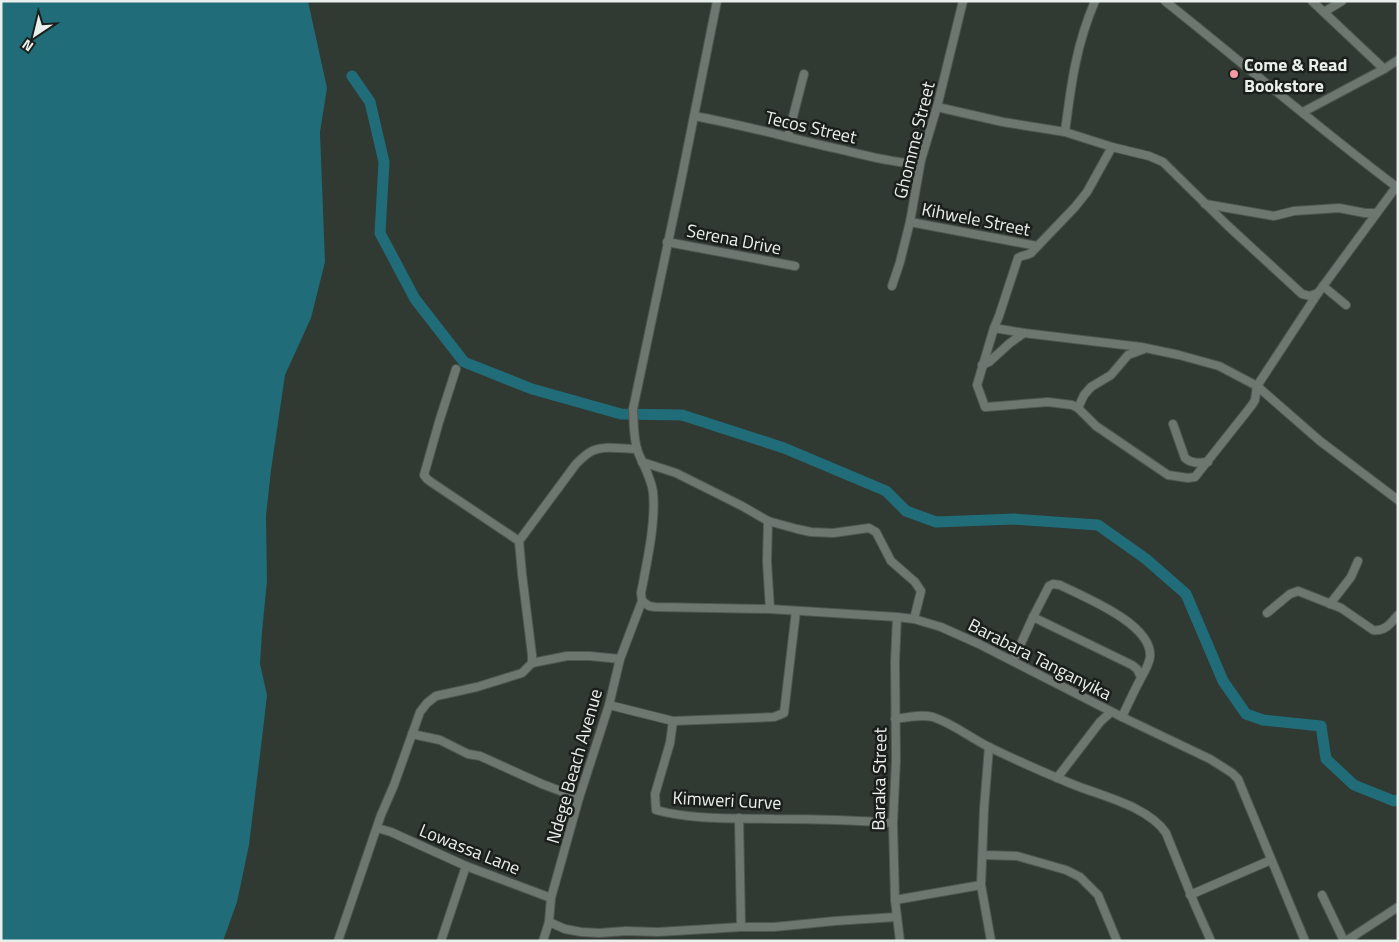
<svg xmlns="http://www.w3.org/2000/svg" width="1399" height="942" viewBox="0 0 1399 942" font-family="'Titillium Web',sans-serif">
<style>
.water{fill:#206c78}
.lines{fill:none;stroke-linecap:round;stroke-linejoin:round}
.river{stroke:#206c78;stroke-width:11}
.minor-casing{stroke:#4e5650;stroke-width:10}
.minor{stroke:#6d7770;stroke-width:8}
.poi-dot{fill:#f49aa4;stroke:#1b1f1c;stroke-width:2}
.labels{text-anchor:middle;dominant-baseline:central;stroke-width:5;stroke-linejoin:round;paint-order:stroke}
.poi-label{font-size:18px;font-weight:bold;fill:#e9efeb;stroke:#1b1f1c;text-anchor:start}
.street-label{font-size:18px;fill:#e9efeb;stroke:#1b1f1c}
</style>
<rect width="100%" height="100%" fill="#303932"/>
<polygon class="water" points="1,1 308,1 327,88 320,132 325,262 311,318 285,375 271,470 266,516 267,581 262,632 260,664 267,695 263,730 249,845 237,902 223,941 1,941"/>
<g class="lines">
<polyline class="river" points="352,76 370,102 384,162 380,233 415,299 464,362 532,389 621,414 682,415 784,448 886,491 906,511 936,522 1014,519 1098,525 1146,559 1186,594 1223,681 1246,714 1263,720 1321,726 1326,759 1354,785 1394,801 1398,800"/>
<defs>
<g id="minor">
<path d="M1165,1c78,62 153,127 233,187"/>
<polyline points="1312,1 1384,69"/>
<polyline points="1324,12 1342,1"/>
<polyline points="937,107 1003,122 1065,132 1112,147 1149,156 1163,162 1227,225 1302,294 1310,296 1318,293"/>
<polyline points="1303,112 1384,69 1398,60"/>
<path d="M694,116c50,9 99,23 149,34 20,5 47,12 67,13 5,0 8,0 11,-3"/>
<path d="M1065,132c6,-47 11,-87 30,-131"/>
<polyline points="788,136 804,74"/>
<polyline points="1205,204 1274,216 1294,211 1339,208 1365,213 1376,213"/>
<polyline points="910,222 1037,246"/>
<polyline points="667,242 795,266"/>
<polyline points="892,286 900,262 910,222 921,160 937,107 963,1"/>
<polyline points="1323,286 1346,305"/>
<polyline points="994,328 1024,333 1141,347 1179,355 1219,366 1257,386 1320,441 1398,500"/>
<polyline points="982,365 989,362 1010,343 1024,333"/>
<polyline points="456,369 439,422 424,475 427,479 431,482 519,541"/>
<path d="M985,407l-8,-22 17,-57 5,-12 19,-58c4,-3 8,-2 13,-5l44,-46 12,-15 25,-45"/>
<polyline points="986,407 1048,402 1072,405 1078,408 1096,426 1168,475 1188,478 1195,477 1252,405 1255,400 1257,386 1318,293 1396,187"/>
<polyline points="1078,408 1084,395 1091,387 1111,375 1128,355 1144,349"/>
<path d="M1173,424l12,34c7,6 14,5 23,4"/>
<polyline points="642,462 676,473 742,506 768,521 797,529 811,532 833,533 869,528 876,532 891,561 915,582 921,591 914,619"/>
<polyline points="768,521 767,562 770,609"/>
<polyline points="642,601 649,606 655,607 770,609 897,617 914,619 941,627 979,644 1122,717 1210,759 1232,773 1238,779 1305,941"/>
<polyline points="1330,604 1351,577 1358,561"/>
<path d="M1267,613l23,-19 8,-3 43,17 32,22c12,2 18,-7 25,-15"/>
<polyline points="897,617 895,662 896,760 893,823 895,900 900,941"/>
<polyline points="1033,617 1132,665 1137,669 1141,677"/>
<path d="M1013,661l20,-44 16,-31 4,-2 7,1c24,12 93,39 90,72 -1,8 -6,15 -9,21 -7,13 -13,26 -19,39"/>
<polyline points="532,663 567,656 590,656 620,659"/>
<path d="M609,705l64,16 -3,22 -15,51 1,16c35,10 81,8 118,9 40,0 79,1 119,4"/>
<path d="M895,719c13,-2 26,-5 38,-2 21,7 39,22 58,31 27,13 54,25 81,36 29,12 76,22 94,49l29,72 16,36"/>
<polyline points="673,721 774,717 784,713 796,611"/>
<polyline points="412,734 440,740 468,754 480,756 542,784 579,798"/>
<polyline points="989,747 984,809 981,885 991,941"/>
<polyline points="1057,778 1100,722 1111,712"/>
<polyline points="739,818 741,927"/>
<polyline points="377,828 391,832 466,866 551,898"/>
<polyline points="983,855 1017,856 1066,870 1080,877 1098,895 1117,941"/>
<polyline points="1190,895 1271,860"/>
<polyline points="1322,895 1344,941"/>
<polyline points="895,900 981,885"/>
<polyline points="549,922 565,929 581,932 599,933 626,931 658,932 741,927 774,927 835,921 896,917"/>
<path d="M338,941l43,-126 13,-30 26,-73 7,-9 9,-7 41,-9 45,-14 10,-10v-8l-10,-81 -3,-33 57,-77c5,-5 10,-10 16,-13 13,-6 31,-2 45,-2"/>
<polyline points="441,941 466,866"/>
<path d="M543,941l6,-19 2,-24 28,-100 30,-93 11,-46 22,-58 -1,-8c6,-31 15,-71 12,-101 -2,-15 -10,-27 -15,-40 -5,-14 -4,-28 -5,-43l48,-228 36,-180"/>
<polyline points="1346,941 1398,907"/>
</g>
</defs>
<use href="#minor" class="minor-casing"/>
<use href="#minor" class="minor"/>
</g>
<circle class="poi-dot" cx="1234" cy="74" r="5"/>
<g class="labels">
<g class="poi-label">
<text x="1244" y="64">Come &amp; Read<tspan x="1244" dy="21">Bookstore</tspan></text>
</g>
<g class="street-label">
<text transform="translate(811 127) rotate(13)">Tecos Street</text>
<text transform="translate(914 140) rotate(-76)">Ghomme Street</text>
<text transform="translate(976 219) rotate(11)">Kihwele Street</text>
<text transform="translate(734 239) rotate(11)">Serena Drive</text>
<text transform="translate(1040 659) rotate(27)">Barabara Tanganyika</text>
<text transform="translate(574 766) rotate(-74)">Ndege Beach Avenue</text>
<text transform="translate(879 779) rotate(-89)">Baraka Street</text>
<text transform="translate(727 800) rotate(3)">Kimweri Curve</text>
<text transform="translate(470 849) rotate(22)">Lowassa Lane</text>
</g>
</g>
<rect width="1399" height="942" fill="none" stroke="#e9efeb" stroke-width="5"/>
<g transform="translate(35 35) rotate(215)" stroke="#1b1f1c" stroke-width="4" paint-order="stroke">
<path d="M0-4L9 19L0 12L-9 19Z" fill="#e9efeb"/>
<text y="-8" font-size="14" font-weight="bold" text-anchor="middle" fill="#e9efeb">N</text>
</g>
</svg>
